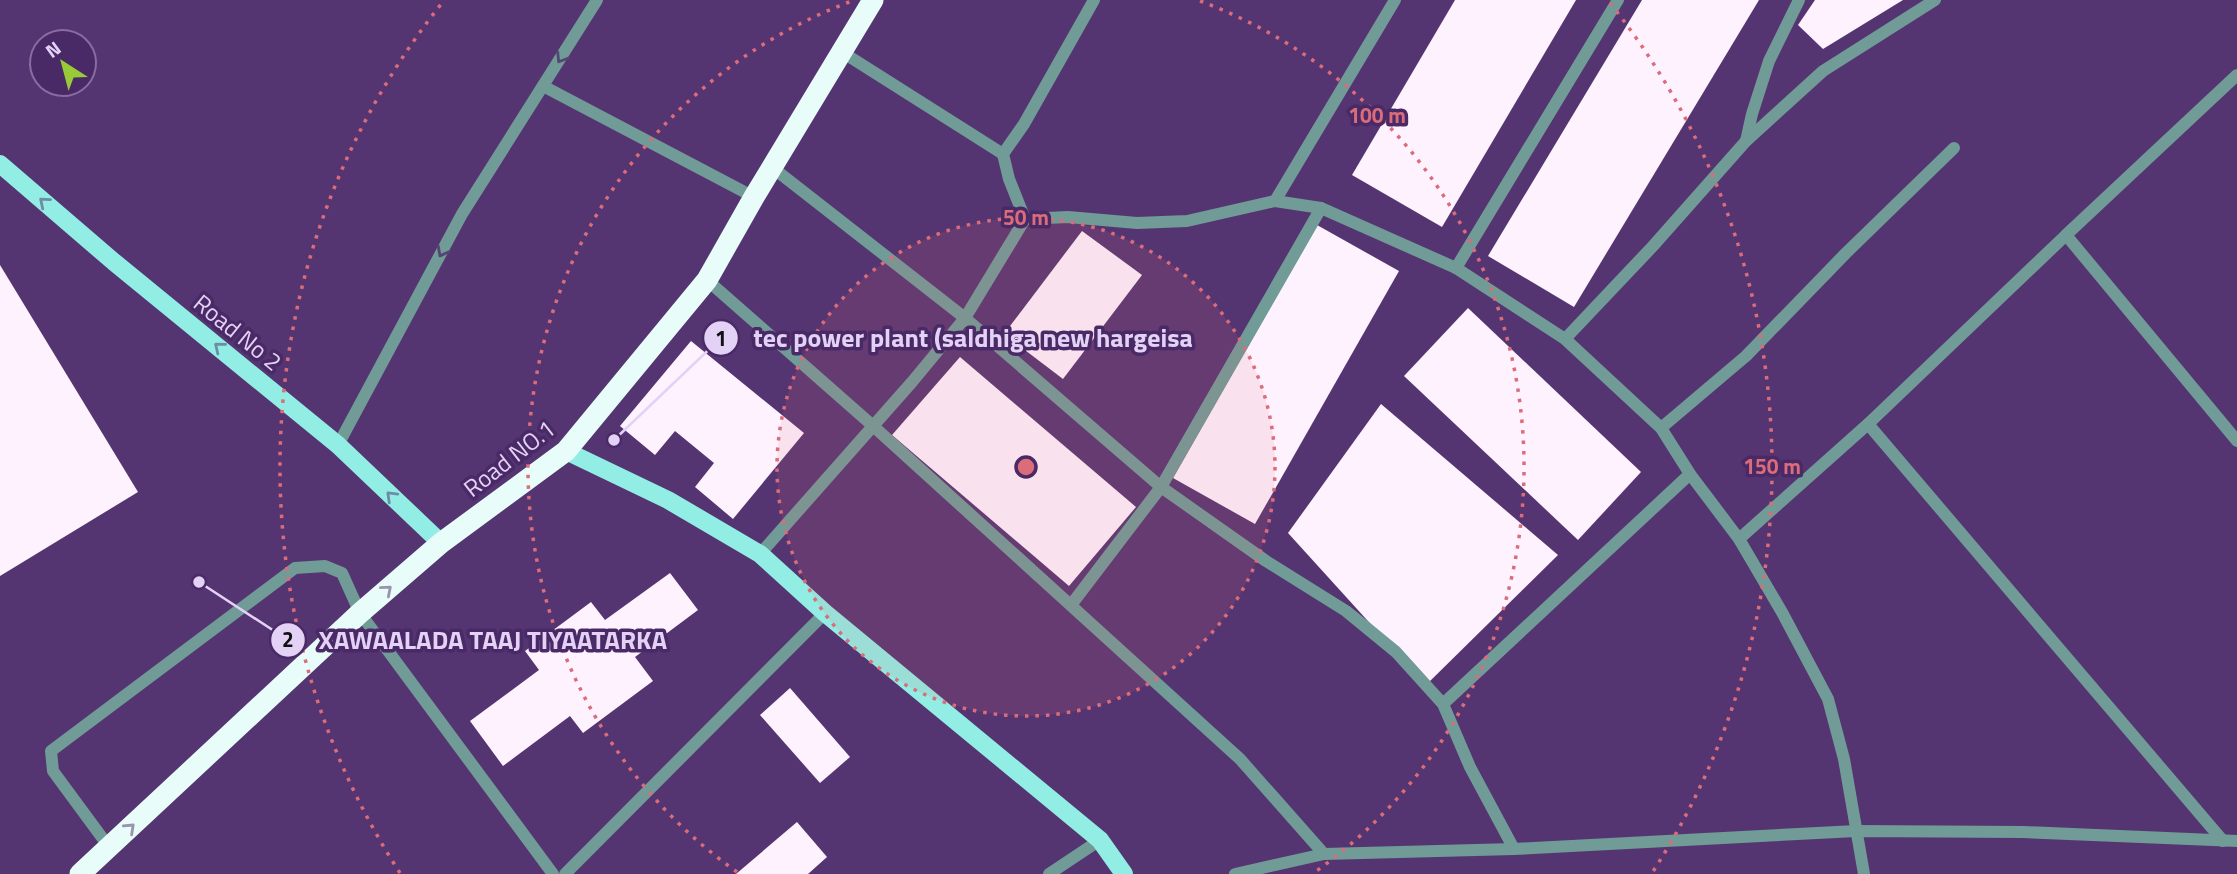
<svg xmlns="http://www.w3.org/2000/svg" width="2237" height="874" viewBox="0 0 2237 874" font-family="'Titillium Web',sans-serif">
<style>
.building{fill:#fef2fe}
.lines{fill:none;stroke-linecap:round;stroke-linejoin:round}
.minor{stroke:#709b96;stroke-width:12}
.major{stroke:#92eee4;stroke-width:18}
.highway{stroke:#e8fcfa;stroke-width:21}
.oneway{stroke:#544672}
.oneway2{stroke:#6e8ca5}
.oneway3{stroke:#9993b0}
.ring{fill:none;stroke:#db6c7a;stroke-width:3.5;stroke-dasharray:3.5 7}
.labels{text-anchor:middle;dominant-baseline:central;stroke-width:7;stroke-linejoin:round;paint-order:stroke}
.street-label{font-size:24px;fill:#e3d2f6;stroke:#4a2a66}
.centre{fill:#db6c7a;stroke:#4a2a66;stroke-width:3.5}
.ring-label{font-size:21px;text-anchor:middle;font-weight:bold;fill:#db6c7a;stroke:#4a2a66;stroke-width:7;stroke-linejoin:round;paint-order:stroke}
.leader{fill:none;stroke:#e3d2f6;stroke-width:2.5}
.callout-dot{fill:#e3d2f6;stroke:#4a2a66;stroke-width:2.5}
.mark-label{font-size:21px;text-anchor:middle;font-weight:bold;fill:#111}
.callout-label{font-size:26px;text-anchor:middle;font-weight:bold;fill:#e3d2f6;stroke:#4a2a66;stroke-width:7;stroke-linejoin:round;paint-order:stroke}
</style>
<rect width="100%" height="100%" fill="#553571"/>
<g class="building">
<polygon points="1455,0 1576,0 1442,227 1352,175"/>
<polygon points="1642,0 1759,0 1574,307 1488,256"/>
<polygon points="1815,0 1903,0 1823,49 1798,25"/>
<polygon points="1317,225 1399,271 1255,524 1173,478"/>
<polygon points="1082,231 1142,275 1063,379 1004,334"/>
<polygon points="0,265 138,492 0,576"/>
<polygon points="1468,308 1641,472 1578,540 1404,376"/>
<polygon points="691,341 804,433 733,519 695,487 714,463 675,431 655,455 620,426"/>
<polygon points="960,357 1136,507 1069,586 892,435"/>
<polygon points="1381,404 1558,555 1426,685 1288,533"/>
<polygon points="670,573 698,610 635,657 653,681 583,733 570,716 503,766 470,721 539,670 525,651 591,602 605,620"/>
<polygon points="790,688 850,757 820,783 760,715"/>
<polygon points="797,822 827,857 808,874 736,874"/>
</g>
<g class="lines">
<g class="minor">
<polyline points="842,52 1003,154"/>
<polyline points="543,86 754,197"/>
<polyline points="1746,141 1752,114 1769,61 1799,0"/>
<polyline points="773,168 965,318 1161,487 1266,561 1346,611 1396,652 1443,704 1470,767 1514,849"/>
<polyline points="1275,201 1395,0"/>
<polyline points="1025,219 1009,179 1003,154 1024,124 1094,0"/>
<polyline points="2066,235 2237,75"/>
<polyline points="1456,268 1618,0"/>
<polyline points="707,280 872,425 1240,759 1324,854"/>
<polyline points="1565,339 1653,246 1746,141 1823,71 1935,0"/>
<polyline points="1868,424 2223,841"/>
<polyline points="1661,428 1746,356 1846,253 1954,148"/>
<polyline points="338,445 462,214 597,0"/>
<polyline points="1739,539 1868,424 2066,235 2237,441"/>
<polyline points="760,554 912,382 965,318 1025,219 1068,217 1137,223 1187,221 1275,201 1321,208 1456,268 1565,339 1661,428 1690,474 1739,539 1783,614 1828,699 1844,759 1864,874"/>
<polyline points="1071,605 1161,487 1321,208"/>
<polyline points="1443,704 1690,474"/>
<polyline points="109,847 53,771 51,751 295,568 325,566 342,573 360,613 553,874"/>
<polyline points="565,874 825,613"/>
<polyline points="1049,874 1100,840"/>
<polyline points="1235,874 1324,854 1514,849 1856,831 2023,832 2237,841"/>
</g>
<g class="major">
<polyline points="0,164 114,262 338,445 441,543"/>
<polyline points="566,451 668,500 760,554 825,613 1100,840 1124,874"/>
</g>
<polyline class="highway" points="80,874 360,613 441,543 566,451 707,280 754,197 873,0"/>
</g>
<defs><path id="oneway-chevron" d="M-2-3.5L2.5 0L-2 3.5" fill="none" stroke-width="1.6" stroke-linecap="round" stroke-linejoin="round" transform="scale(1.75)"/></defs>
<g class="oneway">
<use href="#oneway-chevron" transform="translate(561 58) rotate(122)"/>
<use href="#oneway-chevron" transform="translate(442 252) rotate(118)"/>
</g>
<g class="oneway2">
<use href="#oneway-chevron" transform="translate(44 202) rotate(-140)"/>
<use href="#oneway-chevron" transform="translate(219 347) rotate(-141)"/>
<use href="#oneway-chevron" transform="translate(391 496) rotate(-136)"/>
</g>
<g class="oneway3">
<use href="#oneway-chevron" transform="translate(387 590) rotate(-41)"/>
<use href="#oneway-chevron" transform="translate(130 828) rotate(-43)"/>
</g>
<circle cx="1026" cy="467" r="249" fill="#db6c7a" fill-opacity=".12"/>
<g class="ring">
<circle cx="1026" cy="467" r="249"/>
<path d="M737 872A497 497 0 0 1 852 1M1200 1A497 497 0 0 1 1315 872"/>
<path d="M400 873A746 746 0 0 1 442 3M1610 3A746 746 0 0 1 1652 873"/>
</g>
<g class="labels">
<g class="street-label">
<text transform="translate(238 332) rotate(39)">Road No 2</text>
<text transform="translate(509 458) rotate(-38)">Road NO.1</text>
</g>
</g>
<circle cx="1026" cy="467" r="10" class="centre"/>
<g class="ring-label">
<text x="1377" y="123">100 m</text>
<text x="1026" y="225">50 m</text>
<text x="1772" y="474">150 m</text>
</g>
<path class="leader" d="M614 440L721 338M199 582L288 640"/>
<g class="callout-dot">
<circle cx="614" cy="440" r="7"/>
<circle cx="199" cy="582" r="7"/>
<circle cx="721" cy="338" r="18"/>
<circle cx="288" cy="640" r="18"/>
</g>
<g class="mark-label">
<text x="721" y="346">1</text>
<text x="288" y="647">2</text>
</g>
<g class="callout-label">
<text x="973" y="347">tec power plant (saldhiga new hargeisa</text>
<text x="493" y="649">XAWAALADA TAAJ TIYAATARKA</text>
</g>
<g transform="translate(63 63) rotate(324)"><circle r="33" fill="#4a2a66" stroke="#876da0" stroke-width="2"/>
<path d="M0-5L12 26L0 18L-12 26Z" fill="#98cb37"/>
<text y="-10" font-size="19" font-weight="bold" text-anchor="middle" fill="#e3d2f6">N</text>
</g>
</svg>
